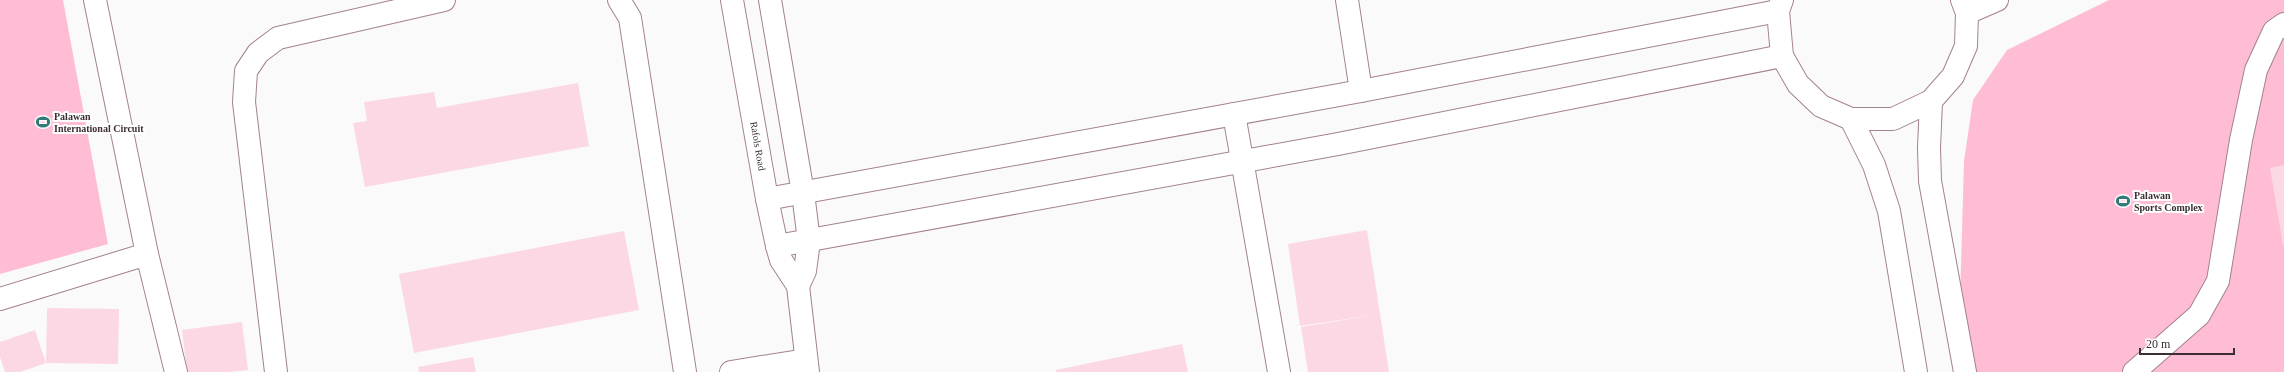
<svg xmlns="http://www.w3.org/2000/svg" width="2284" height="372" viewBox="0 0 2284 372" font-family="Georgia,serif">
<style>
.green{fill:#febdd5}
.building{fill:#fbd8e4}
.lines{fill:none;stroke-linecap:round;stroke-linejoin:round}
.minor-casing{stroke:#a3828e;stroke-width:24}
.minor{stroke:#fff;stroke-width:22}
.labels{text-anchor:middle;dominant-baseline:central;stroke-width:4;stroke-linejoin:round;paint-order:stroke}
.poi-label{font-size:10px;font-weight:bold;fill:#3c2e33;stroke:#fff;text-anchor:start}
.street-label{font-size:10px;fill:#3c2e33;stroke:#fff}
</style>
<rect width="100%" height="100%" fill="#fafafa"/>
<g class="green">
<polygon points="0,0 63,0 108,244 0,274"/>
<polygon points="2109,0 2284,0 2284,372 1976,372 1960,300 1964,161 1973,100 2007,50"/>
</g>
<g class="building">
<polygon points="578,83 589,146 365,187 353,123 367,121 364,102 434,92 437,108"/>
<polygon points="2284,165 2284,245 2283,245 2270,168"/>
<polygon points="1367,230 1389,372 1308,372 1301,327 1374,315 1300,326 1288,244"/>
<polygon points="624,231 639,310 414,353 399,274"/>
<polygon points="47,308 119,309 118,364 46,363"/>
<polygon points="242,322 248,370 229,372 187,372 182,330"/>
<polygon points="35,330 46,363 20,372 5,372 0,357 0,342"/>
<polygon points="1182,344 1188,372 1056,372 1056,370"/>
<polygon points="473,357 476,372 419,372 418,367"/>
</g>
<g class="lines">
<defs>
<g id="minor">
<polyline points="95,0 147,254 176,372"/>
<polyline points="619,0 630,18 685,372"/>
<polyline points="732,0 767,199 777,246 781,260 798,286 808,372"/>
<polyline points="770,0 803,193 809,241 805,271 798,286"/>
<polyline points="1347,0 1361,91"/>
<polyline points="1782,0 1778,11 1782,56 1798,84 1821,106 1851,119 1893,119 1931,101 1953,76 1966,46 1967,13 1962,0"/>
<polyline points="1967,13 1997,0"/>
<polyline points="1931,101 1929,148 1930,181 1965,372"/>
<polyline points="1234,114 1279,372"/>
<polyline points="1851,119 1874,165 1889,211 1916,372"/>
<polyline points="767,199 1361,91 1778,11"/>
<polyline points="777,246 1338,144 1782,56"/>
<polyline points="0,299 147,254"/>
<polyline points="276,372 244,102 246,71 258,53 278,38 444,0"/>
<polyline points="731,372 806,360"/>
<polyline points="2134,372 2199,315 2218,281 2241,140 2256,70 2274,31 2284,24"/>
</g>
</defs>
<use href="#minor" class="minor-casing"/>
<use href="#minor" class="minor"/>
</g>
<defs>
<symbol id="stadium-bare" viewBox="-9 -9 18 18"><path d="M0-5a6.5 5 0 1 0 0 10a6.5 5 0 1 0 0-10ZM-3.5-1.8h7v3.6h-7Z" fill="#327b7a" stroke="#fff" stroke-width="2.5" paint-order="stroke"/></symbol>
</defs>
<g fill-rule="evenodd">
<use href="#stadium-bare" x="33" y="112" width="20" height="20"/>
<use href="#stadium-bare" x="2113" y="191" width="20" height="20"/>
</g>
<g class="labels">
<g class="poi-label">
<text x="54" y="116">Palawan<tspan x="54" dy="12">International Circuit</tspan></text>
<text x="2134" y="195">Palawan<tspan x="2134" dy="12">Sports Complex</tspan></text>
</g>
<g class="street-label">
<text transform="translate(758 146) rotate(80)">Rafols Road</text>
</g>
</g>
<path d="M2140 348v6h94v-6" fill="none" stroke="#3c2e33" stroke-width="2"/>
<text x="2146" y="348" font-size="12" fill="#3c2e33" stroke="#ffffff" stroke-width="3" paint-order="stroke">20 m</text>
</svg>
